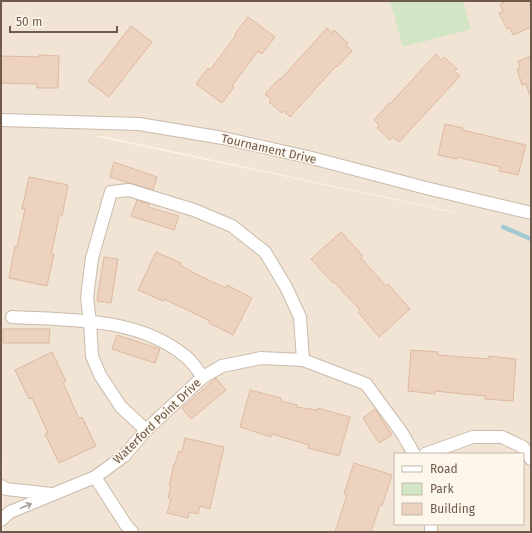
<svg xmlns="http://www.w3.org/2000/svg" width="532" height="533" viewBox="0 0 532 533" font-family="'Fira Sans',sans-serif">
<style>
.residential{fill:#f1e4d4;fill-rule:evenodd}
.green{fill:#d2e6c5}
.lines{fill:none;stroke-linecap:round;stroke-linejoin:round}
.stream{stroke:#a2cad3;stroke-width:4.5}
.building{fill:#edd2bf;stroke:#deb9a1}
.minor-casing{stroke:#cabaac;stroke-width:14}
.minor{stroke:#fff;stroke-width:12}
.oneway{stroke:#a99c94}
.labels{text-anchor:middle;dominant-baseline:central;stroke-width:3;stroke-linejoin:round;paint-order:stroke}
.street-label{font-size:12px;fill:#705a4c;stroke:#fdf6eb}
</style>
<rect width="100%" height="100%" fill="#faf2e5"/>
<path class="residential" d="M1,1h530v531h-527l-2,-86 -1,-6zM94,136h8l354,76v1zM395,454h128v70h-128z"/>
<polygon class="green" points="390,1 463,1 471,29 403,47"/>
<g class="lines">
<polyline class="stream" points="503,227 531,239"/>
</g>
<g class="building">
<polygon points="506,1 531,1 531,27 513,35 510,28 507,29 499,13 503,11 500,4"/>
<polygon points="248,17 275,37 262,54 258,51 232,86 234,87 222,103 196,84 208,68 210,70 236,35 235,34"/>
<polygon points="131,26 152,42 109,97 88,81"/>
<polygon points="327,28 332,33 334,30 348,43 346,45 352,51 337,67 336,66 290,117 284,111 282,113 269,102 271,100 265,94 280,78 281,79"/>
<polygon points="436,54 441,60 444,57 457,69 454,71 460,76 399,142 393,137 390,140 377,128 379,125 374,120 389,103 390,104"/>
<polygon points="39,55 59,56 58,88 37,88 37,84 1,83 1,56 39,57"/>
<polygon points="531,56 531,94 529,94 526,84 522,85 517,69 520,68 518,61"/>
<polygon points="445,124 463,128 462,130 526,145 518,175 499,171 500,167 457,157 457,159 438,155"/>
<polygon points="114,162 157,177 153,190 110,177"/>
<polygon points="29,177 68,185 62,216 59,216 56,232 51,254 54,254 47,286 9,278 15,246 17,247 25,209 22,209"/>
<polygon points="137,200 149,204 148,207 179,216 174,230 131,216"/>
<polygon points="341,232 363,256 361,258 386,286 388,284 410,309 379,337 358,312 360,310 349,298 334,282 333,283 311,259"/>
<polygon points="156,252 181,263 180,265 200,276 226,288 227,285 252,298 233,335 209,323 210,321 181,307 164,299 163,301 138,290"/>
<polygon points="104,257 118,259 111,303 97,301"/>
<polygon points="3,329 50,329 49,343 3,343"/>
<polygon points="117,335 160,349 155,363 112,349"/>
<polygon points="411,350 438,352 438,355 489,359 489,356 516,359 513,401 485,399 486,396 463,394 435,391 435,394 408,391"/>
<polygon points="52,352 66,381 63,383 70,398 79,419 82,417 96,446 59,463 45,434 48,433 32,398 29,399 15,370"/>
<polygon points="216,378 226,390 191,419 182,408"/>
<polygon points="250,390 281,398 281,401 297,405 296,407 318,410 318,408 350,417 339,456 308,448 309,445 272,434 271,437 240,427"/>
<polygon points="375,409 392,435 379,443 363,418"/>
<polygon points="185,438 224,447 210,509 200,506 198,514 189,512 188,518 167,513 171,499 168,498 171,486 169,486 174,464 175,464 179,451 182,452"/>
<polygon points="354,463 392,475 382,506 380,505 371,532 335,532 347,495 344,494"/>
</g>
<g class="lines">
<defs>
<g id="minor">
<polyline points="1,120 139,124 223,138 308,157 426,188 531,213"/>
<path d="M12,317c58,3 125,0 173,39 7,5 12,14 18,21"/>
<polyline points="146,430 121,407 100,375 92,356 90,322 87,298 92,258 111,192 129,190 194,210 232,226 265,252 286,287 300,317 303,360"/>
<polyline points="425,454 473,437 502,437 523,447 531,459"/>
<polyline points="95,477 126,525 132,532"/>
<polyline points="1,486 6,489 52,494"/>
<polyline points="1,520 10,512 95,477 124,456 146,430 203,377 222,366 261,358 303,360 366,384 402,433 414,454"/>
<polyline points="431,524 431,532"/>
</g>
</defs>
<use href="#minor" class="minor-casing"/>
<use href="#minor" class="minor"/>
</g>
<defs><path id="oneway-shaft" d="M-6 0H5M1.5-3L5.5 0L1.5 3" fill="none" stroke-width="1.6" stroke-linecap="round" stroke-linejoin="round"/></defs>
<use class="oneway" href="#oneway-shaft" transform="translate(26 506) rotate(-23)"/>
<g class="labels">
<g class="street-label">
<text transform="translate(269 149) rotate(13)">Tournament Drive</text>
<text transform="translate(157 421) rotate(-44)">Waterford Point Drive</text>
</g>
</g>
<rect width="532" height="533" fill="none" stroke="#705a4c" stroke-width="4"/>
<rect x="394" y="453" width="130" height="72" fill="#fdf6eb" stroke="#c5b8ab"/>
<rect x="402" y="466" width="20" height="6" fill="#ffffff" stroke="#c5b8ab"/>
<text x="430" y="473" font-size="12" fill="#705a4c">Road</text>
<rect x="402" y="483" width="20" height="12" fill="#d2e6c5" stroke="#c5b8ab"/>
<text x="430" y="493" font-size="12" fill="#705a4c">Park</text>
<rect x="402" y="503" width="20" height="12" fill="#edd2bf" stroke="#c5b8ab"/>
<text x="430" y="513" font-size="12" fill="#705a4c">Building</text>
<path d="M10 26v6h107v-6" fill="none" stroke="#705a4c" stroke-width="2"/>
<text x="16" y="26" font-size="12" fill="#705a4c" stroke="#fdf6eb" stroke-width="3" paint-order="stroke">50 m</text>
</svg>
